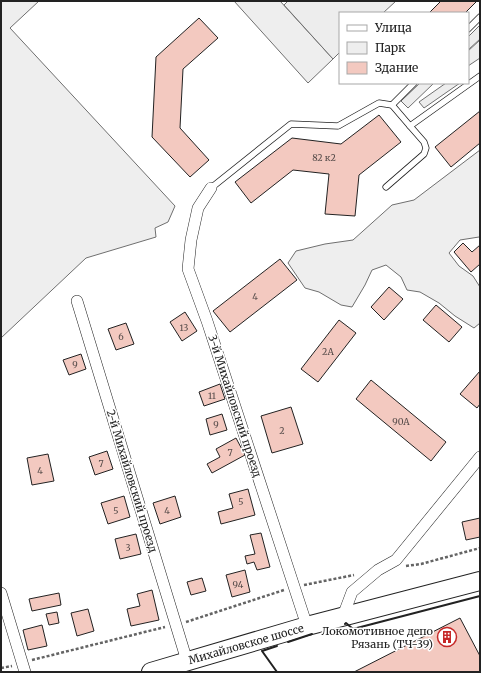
<svg xmlns="http://www.w3.org/2000/svg" width="481" height="673" viewBox="0 0 481 673" font-family="Merriweather,serif">
<style>
.green{fill:#eee;stroke:#6f6f6f}
.parking{fill:#ededed;stroke:#6f6f6f}
.building{fill:#f3c9c0;stroke:#222}
.lines{fill:none;stroke-linecap:round;stroke-linejoin:round}
.lane-casing{stroke:#222;stroke-width:7}
.street-casing{stroke:#222;stroke-width:12}
.primary-casing{stroke:#222;stroke-width:20}
.path{stroke:#646464;stroke-width:2.5;stroke-dasharray:3 2;stroke-linecap:butt}
.lane{stroke:#fff;stroke-width:5.5}
.street{stroke:#fff;stroke-width:11}
.primary{stroke:#fff;stroke-width:18}
.wall{stroke:#222;stroke-width:2}
.labels{text-anchor:middle;dominant-baseline:central;stroke-width:3;stroke-linejoin:round;paint-order:stroke}
.number-label{font-size:9px;fill:#564c4a}
.street-label{font-size:11px;fill:#222;stroke:#fff}
.poi-label{font-size:11px;fill:#222;stroke:#fff;text-anchor:end}
</style>
<rect width="100%" height="100%" fill="#fff"/>
<g class="green">
<polygon points="1,1 39,1 10,28 175,206 168,222 155,228 156,237 86,258 1,338"/>
<polygon points="234,1 280,1 333,59 308,83"/>
<polygon points="480,40 480,58 468,66 468,51"/>
<polygon points="480,150 480,238 479,237 460,240 449,253 459,266 473,276 480,287 480,323 474,328 455,316 439,303 420,292 407,290 401,277 386,265 372,270 365,285 352,307 341,305 319,292 305,288 288,263 296,251 325,244 353,240 392,205 414,200"/>
</g>
<g class="parking">
<polygon points="288,1 396,1 383,13 340,13 340,52 333,59 284,5"/>
<polygon points="480,25 480,39 468,50 468,37"/>
<polygon points="420,83 434,83 408,108 401,101"/>
<polygon points="446,83 460,83 424,108 419,102"/>
</g>
<g class="building">
<polygon points="441,1 477,1 465,13 429,13"/>
<polygon points="199,18 218,38 183,69 180,128 209,160 190,177 152,137 156,57"/>
<polygon points="480,111 480,143 451,167 435,147"/>
<polygon points="379,115 401,142 359,175 355,216 325,214 329,174 293,170 251,203 235,182 292,138 341,144"/>
<polygon points="463,243 472,252 480,245 480,264 471,272 454,252"/>
<polygon points="280,259 297,280 230,332 213,311"/>
<polygon points="389,287 403,299 384,320 371,307"/>
<polygon points="436,305 462,327 449,342 423,320"/>
<polygon points="185,312 197,331 182,341 170,322"/>
<polygon points="339,320 356,333 318,382 301,369"/>
<polygon points="126,323 134,344 116,350 108,329"/>
<polygon points="81,354 86,369 69,375 63,360"/>
<polygon points="480,371 480,404 477,408 460,394"/>
<polygon points="371,380 446,442 431,461 356,399"/>
<polygon points="220,384 225,399 204,406 199,392"/>
<polygon points="291,407 303,444 272,453 261,416"/>
<polygon points="222,414 227,430 210,435 206,419"/>
<polygon points="236,438 245,455 212,473 207,464 220,457 216,449"/>
<polygon points="107,451 113,469 95,475 89,457"/>
<polygon points="48,454 54,481 32,485 27,458"/>
<polygon points="248,489 255,515 221,524 218,512 233,508 229,494"/>
<polygon points="124,496 130,517 108,524 101,503"/>
<polygon points="175,496 181,517 160,524 153,503"/>
<polygon points="480,518 480,537 466,540 462,522"/>
<polygon points="261,533 270,567 257,570 254,562 247,564 245,556 255,554 250,535"/>
<polygon points="136,534 141,554 120,559 115,539"/>
<polygon points="245,570 250,592 232,597 226,575"/>
<polygon points="202,578 206,591 191,595 187,582"/>
<polygon points="152,590 159,620 131,626 127,609 140,606 137,594"/>
<polygon points="59,593 61,605 32,611 29,599"/>
<polygon points="88,609 94,631 77,636 71,613"/>
<polygon points="57,612 59,623 49,625 46,614"/>
<polygon points="460,618 480,656 480,672 354,672"/>
<polygon points="42,625 47,646 28,650 23,630"/>
</g>
<g class="lines">
<defs>
<g id="lane">
<polyline points="468,29 480,17"/>
<polyline points="392,105 414,83"/>
<polyline points="386,187 424,154 426,148 424,142 410,126"/>
<polyline points="211,188 291,124 338,126 379,103 392,105 410,126 480,76"/>
</g>
<g id="street">
<polyline points="211,188 198,208 191,240 188,269 207,321 307,626"/>
<polyline points="77,301 187,661"/>
<polyline points="1,593 25,672"/>
<polyline points="343,616 352,592 378,570 396,560 480,457"/>
</g>
<polyline id="primary" points="151,672 307,626 480,581"/>
</defs>
<use href="#lane" class="lane-casing"/>
<use href="#street" class="street-casing"/>
<use href="#primary" class="primary-casing"/>
<g class="path">
<polyline points="406,566 421,564 480,548"/>
<polyline points="304,585 354,575"/>
<polyline points="186,622 284,590"/>
<polyline points="32,660 165,627"/>
<polyline points="1,668 12,666"/>
</g>
<use href="#lane" class="lane"/>
<use href="#street" class="street"/>
<use href="#primary" class="primary"/>
<g class="wall">
<polyline points="345,624 346,623 353,629 480,596"/>
<polyline points="288,642 312,634"/>
<polyline points="277,646 262,651 277,672"/>
</g>
</g>
<defs>
<symbol id="building-ring" viewBox="-11 -11 22 22"><circle r="9.5" fill="#fff" stroke="#c62828" stroke-width="1.5"/><path d="M-4-6H4V6H1V3H-1V6H-4ZM-2.5-4.3h1.7v1.8h-1.7ZM.8-4.3h1.7v1.8H.8ZM-2.5-1h1.7V.8h-1.7ZM.8-1h1.7V.8H.8Z" fill="#c62828"/></symbol>
</defs>
<g fill-rule="evenodd">
<use href="#building-ring" x="436" y="626" width="22" height="22"/>
</g>
<g class="labels">
<g class="number-label">
<text x="324" y="157">82 к2</text>
<text x="255" y="296">4</text>
<text x="184" y="327">13</text>
<text x="121" y="336">6</text>
<text x="328" y="351">2А</text>
<text x="75" y="364">9</text>
<text x="212" y="395">11</text>
<text x="401" y="421">90А</text>
<text x="216" y="424">9</text>
<text x="282" y="430">2</text>
<text x="230" y="452">7</text>
<text x="101" y="463">7</text>
<text x="40" y="470">4</text>
<text x="241" y="501">5</text>
<text x="116" y="510">5</text>
<text x="167" y="510">4</text>
<text x="128" y="547">3</text>
<text x="238" y="584">94</text>
</g>
<g class="street-label">
<text transform="translate(235 406) rotate(72)">3-й Михайловский проезд</text>
<text transform="translate(132 481) rotate(73)">2-й Михайловский проезд</text>
<text transform="translate(246 644) rotate(-16)">Михайловское шоссе</text>
</g>
<g class="poi-label">
<text x="433" y="631">Локомотивное депо<tspan x="433" dy="13">Рязань (ТЧ-39)</tspan></text>
</g>
</g>
<rect width="481" height="673" fill="none" stroke="#222222" stroke-width="4"/>
<rect x="339" y="12" width="130" height="72" fill="#ffffff" stroke="#a7a7a7"/>
<rect x="347" y="25" width="20" height="6" fill="#ffffff" stroke="#a7a7a7"/>
<text x="375" y="32" font-size="12" fill="#222222">Улица</text>
<rect x="347" y="42" width="20" height="12" fill="#eeeeee" stroke="#a7a7a7"/>
<text x="375" y="52" font-size="12" fill="#222222">Парк</text>
<rect x="347" y="62" width="20" height="12" fill="#f3c9c0" stroke="#a7a7a7"/>
<text x="375" y="72" font-size="12" fill="#222222">Здание</text>
</svg>
